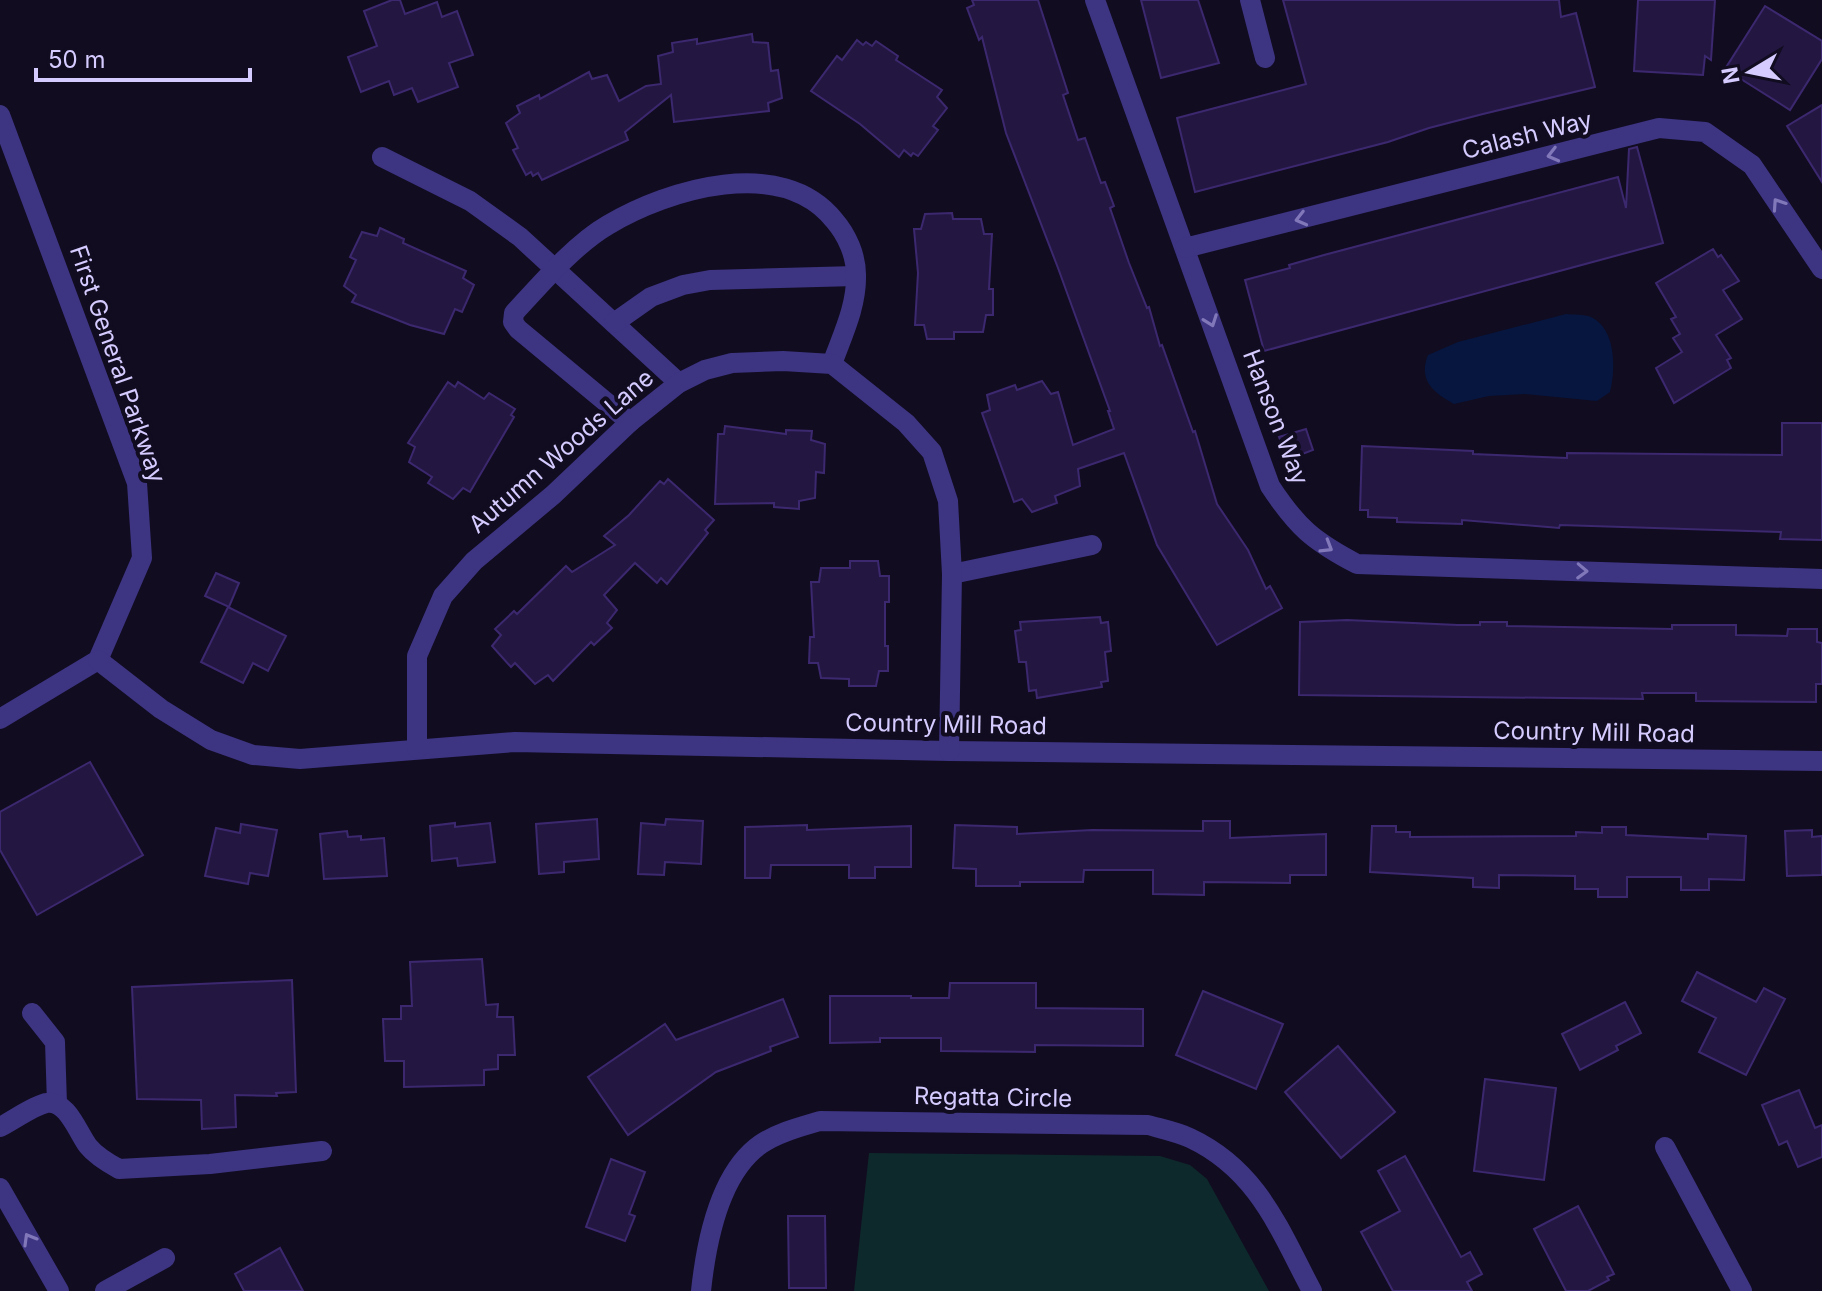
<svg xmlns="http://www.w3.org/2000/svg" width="1822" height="1291" viewBox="0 0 1822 1291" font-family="Inter,sans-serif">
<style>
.green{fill:#0e292b}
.water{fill:#07163e}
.building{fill:#231742;stroke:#3c286f;stroke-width:2}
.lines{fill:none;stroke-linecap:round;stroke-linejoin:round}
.minor{stroke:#3d3482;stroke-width:20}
.oneway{stroke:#8178ba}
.labels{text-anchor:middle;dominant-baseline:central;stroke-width:8;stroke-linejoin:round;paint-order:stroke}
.street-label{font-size:24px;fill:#d5cbff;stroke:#110c20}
</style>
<rect width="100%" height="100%" fill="#110c20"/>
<polygon class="green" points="869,1153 1160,1156 1190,1165 1207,1179 1269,1291 854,1291"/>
<path class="water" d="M1566,314c7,1 18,0 25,3 25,12 25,51 19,75l-13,9 -72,-7 -36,2 -35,8c-21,-12 -36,-24 -26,-49l30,-13z"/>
<g class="building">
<polygon points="392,0 400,0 405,14 437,2 442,17 457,11 473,55 449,63 458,87 418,102 412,88 394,95 389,81 361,92 348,57 377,46 364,11"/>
<polygon points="972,0 1038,0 1068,93 1063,95 1078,140 1085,138 1101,183 1105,182 1114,206 1110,208 1129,263 1147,308 1149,307 1160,346 1162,345 1193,432 1195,431 1217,504 1248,550 1266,589 1270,586 1282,608 1217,645 1157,545 1124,453 1078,469 1080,486 1055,496 1057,503 1032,512 1022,499 1014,502 982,413 990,410 987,395 1015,385 1017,390 1042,381 1051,394 1058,392 1073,445 1114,429 1108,411 1110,411 1058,268 1006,133 982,37 979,40 967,8 974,5"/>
<polygon points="1141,0 1198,0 1219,63 1161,78"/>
<polygon points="1283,0 1559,0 1561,17 1576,13 1595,87 1483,114 1429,128 1388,142 1195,192 1177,118 1306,84"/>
<polygon points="1638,0 1715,0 1711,60 1705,56 1703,75 1634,71"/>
<polygon points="1765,6 1822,41 1822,59 1790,110 1725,69"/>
<polygon points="752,34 753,42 768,43 771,71 778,70 782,98 768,103 769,111 674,122 671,95 625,132 628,140 542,180 538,173 533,176 531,172 526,175 513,150 518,148 506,123 520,113 517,106 539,95 540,99 589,72 592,79 607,75 619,101 646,86 661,84 658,56 673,52 672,43 697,39 697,44"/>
<polygon points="857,40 863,45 866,42 872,46 876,41 898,56 896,60 942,90 937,97 947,108 933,126 938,130 918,156 913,153 911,156 904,150 899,157 860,124 811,91 837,56 842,60"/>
<polygon points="1822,105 1822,182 1787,126"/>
<polygon points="1637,147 1663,243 1264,351 1245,280 1290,268 1289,265 1324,255 1618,177 1626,208 1629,149"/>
<polygon points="952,213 953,219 981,219 984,234 992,234 989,289 993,289 993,315 986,315 983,332 954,332 954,339 927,339 924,325 915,325 918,273 914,229 921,229 925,214"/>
<polygon points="380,228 404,239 403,243 466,271 463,278 474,285 462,312 455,309 444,334 410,325 352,302 356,295 344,286 356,260 350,257 362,232 377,236"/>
<polygon points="1713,249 1718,257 1721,255 1739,281 1723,290 1742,319 1716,335 1731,358 1727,360 1731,368 1674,403 1656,368 1682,352 1673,338 1680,334 1671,319 1676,317 1656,283"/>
<polygon points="448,382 455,387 458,382 484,399 489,393 515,409 511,415 514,417 470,492 463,488 453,499 428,483 432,477 409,462 415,447 408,443"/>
<polygon points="1782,423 1822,423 1822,540 1780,539 1781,532 1560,525 1559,528 1462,520 1462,524 1397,522 1397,518 1368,517 1368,510 1360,510 1362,446 1473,451 1473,454 1567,458 1567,453 1782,455"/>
<polygon points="725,426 786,434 786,430 812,431 811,440 825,444 824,473 816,472 815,498 799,501 799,509 774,507 774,503 715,504 718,434 724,434"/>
<polygon points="1306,429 1313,450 1287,460 1279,437"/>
<polygon points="668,479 714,520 705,530 708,533 667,584 661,578 657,583 635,563 604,595 617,610 607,623 612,628 594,645 591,642 553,681 548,675 535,684 515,663 511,667 492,646 501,635 495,629 514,611 517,614 566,566 572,572 615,545 604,536 629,515 660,481 664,484"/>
<polygon points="850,561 878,561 880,576 889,576 889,602 885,602 885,646 888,646 888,671 879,671 876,686 849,686 849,679 821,678 818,663 809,663 810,637 814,637 811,582 819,582 821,568 850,568"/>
<polygon points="216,573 239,583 229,607 205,596"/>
<polygon points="228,607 286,636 268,671 253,663 243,683 201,662"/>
<polygon points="1100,617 1101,623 1108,622 1111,651 1105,652 1108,681 1101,682 1102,687 1037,698 1036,690 1029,691 1026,662 1019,662 1015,631 1021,630 1020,622"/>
<polygon points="1347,620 1458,625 1480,625 1480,622 1507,622 1507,626 1672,629 1672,625 1736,625 1736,635 1787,636 1788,629 1817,629 1817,642 1822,643 1822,684 1816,684 1816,702 1696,701 1696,693 1642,693 1643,699 1299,695 1300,622"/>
<polygon points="90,762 143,855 37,915 0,850 0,812"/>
<polygon points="597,819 599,859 564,862 564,872 539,874 536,824"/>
<polygon points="666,819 703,821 701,864 665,862 664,875 638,874 641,823 665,825"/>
<polygon points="1203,821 1230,821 1230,838 1326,834 1326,875 1290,875 1290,883 1204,882 1204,895 1153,894 1153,870 1084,870 1083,882 1020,882 1020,886 976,886 976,869 953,868 955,825 1017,827 1017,834 1092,830 1203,831"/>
<polygon points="455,823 455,827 490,823 495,862 458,866 457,858 432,861 430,826"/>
<polygon points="241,824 277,830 268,876 250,873 248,884 205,876 216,828 240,833"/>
<polygon points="807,825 807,830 911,826 911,867 875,867 875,878 849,878 849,865 771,865 770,878 745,878 745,827"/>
<polygon points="1372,826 1396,826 1396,832 1410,832 1410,837 1576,836 1576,832 1602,833 1602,827 1626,827 1626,835 1708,839 1708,834 1746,836 1744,880 1709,879 1709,890 1681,890 1681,877 1627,877 1627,897 1598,897 1598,889 1575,889 1575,876 1499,875 1499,888 1473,887 1473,878 1370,872"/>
<polygon points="1812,830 1812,837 1822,836 1822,875 1787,876 1785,831"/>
<polygon points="347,831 348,837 361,836 361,840 384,838 387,876 324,879 320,834"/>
<polygon points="482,959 486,1005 498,1004 497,1017 513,1017 515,1055 498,1055 498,1069 484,1070 484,1085 404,1087 404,1061 385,1061 383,1019 401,1019 401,1006 412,1006 410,962"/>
<polygon points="1697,972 1756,1002 1764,988 1785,999 1746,1075 1699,1052 1716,1018 1682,1001"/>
<polygon points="292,980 296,1092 276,1093 277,1096 235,1095 236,1127 202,1129 201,1100 137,1099 132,987"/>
<polygon points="950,983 1036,983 1036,1008 1143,1009 1143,1046 1035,1045 1035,1052 941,1051 941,1038 880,1038 880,1042 830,1043 830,996 911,996 911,998 949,998"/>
<polygon points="1203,991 1283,1024 1256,1089 1176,1055"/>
<polygon points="783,999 798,1037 770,1047 771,1051 716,1072 628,1135 588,1077 665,1024 676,1040"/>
<polygon points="1625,1002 1641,1033 1616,1046 1618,1050 1580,1070 1562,1034"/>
<polygon points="1338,1046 1395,1112 1341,1158 1285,1092"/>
<polygon points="1485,1079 1556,1088 1544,1180 1474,1171"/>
<polygon points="1799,1090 1815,1128 1822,1125 1822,1157 1798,1167 1787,1141 1779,1145 1762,1105"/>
<polygon points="1405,1156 1461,1257 1470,1252 1482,1274 1467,1282 1472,1291 1393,1291 1361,1232 1400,1211 1378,1171"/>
<polygon points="611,1159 645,1172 629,1214 635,1216 625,1241 586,1227"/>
<polygon points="1578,1206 1614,1274 1607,1277 1609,1280 1588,1291 1566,1291 1534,1229"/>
<polygon points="788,1216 825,1216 826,1288 789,1288"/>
<polygon points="280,1248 303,1291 244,1291 235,1274"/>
</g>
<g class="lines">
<g class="minor">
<path d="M1095,0l175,486c27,41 43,55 87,78l465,15"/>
<polyline points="1250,0 1265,58"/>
<polyline points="0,115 137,483 142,558 98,660 0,719"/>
<polyline points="382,157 470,201 520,237 679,383"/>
<polyline points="1185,248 1659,128 1705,132 1752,165 1822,269"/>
<polyline points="614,323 651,297 683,285 710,280 856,276"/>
<path d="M630,422l-112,-93 -5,-7 1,-9c26,-28 61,-69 94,-88 60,-36 174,-70 226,-5 13,15 22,35 22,55 1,31 -14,61 -24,89"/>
<polyline points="952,574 1092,545"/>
<polyline points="98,660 161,709 211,740 253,755 300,759 515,742 949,751 1822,761"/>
<polyline points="417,749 417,656 443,596 474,561 553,495 630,422 679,383 705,370 732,363 783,361 832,364 906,423 932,452 948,501 952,574 949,751"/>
<polyline points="32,1013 55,1042 57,1104"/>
<path d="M0,1127c14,-7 31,-20 46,-24 21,-4 32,30 42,43 8,10 20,17 31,23l91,-5 112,-13"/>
<polyline points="1665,1147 1742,1291"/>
<polyline points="0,1188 59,1291"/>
<polyline points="105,1291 165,1258"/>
<path d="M701,1291c5,-47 18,-118 60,-147 18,-12 39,-17 59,-23l328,4c14,4 29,7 42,13 68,32 89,91 122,153"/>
</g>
</g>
<defs><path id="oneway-chevron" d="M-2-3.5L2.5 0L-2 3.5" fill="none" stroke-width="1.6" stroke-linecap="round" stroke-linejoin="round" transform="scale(2)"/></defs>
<g class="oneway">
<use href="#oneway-chevron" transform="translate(1553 155) rotate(166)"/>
<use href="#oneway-chevron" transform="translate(1778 204) rotate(-124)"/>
<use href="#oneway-chevron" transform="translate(1301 219) rotate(166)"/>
<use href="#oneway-chevron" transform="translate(1211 321) rotate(70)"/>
<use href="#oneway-chevron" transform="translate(1327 547) rotate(31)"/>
<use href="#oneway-chevron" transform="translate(1582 571) rotate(2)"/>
<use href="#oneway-chevron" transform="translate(29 1239) rotate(-120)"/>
</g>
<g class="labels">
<g class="street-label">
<text transform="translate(1527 135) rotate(-14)">Calash Way</text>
<text transform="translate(118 364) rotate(71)">First General Parkway</text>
<text transform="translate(1276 417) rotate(69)">Hanson Way</text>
<text transform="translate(561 451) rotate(-41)">Autumn Woods Lane</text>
<text transform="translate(946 724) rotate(1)">Country Mill Road</text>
<text transform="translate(1594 732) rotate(1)">Country Mill Road</text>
<text transform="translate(993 1097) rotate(1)">Regatta Circle</text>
</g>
</g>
<g transform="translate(1750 72) rotate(260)" stroke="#110c20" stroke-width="6" paint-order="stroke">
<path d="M0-6L14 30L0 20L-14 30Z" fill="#d5cbff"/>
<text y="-12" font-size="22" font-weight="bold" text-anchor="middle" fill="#d5cbff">N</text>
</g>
<path d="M36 68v12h214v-12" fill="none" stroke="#d5cbff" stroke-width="4"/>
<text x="48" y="68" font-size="24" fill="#d5cbff" stroke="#110c20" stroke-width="6" paint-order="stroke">50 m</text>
</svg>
